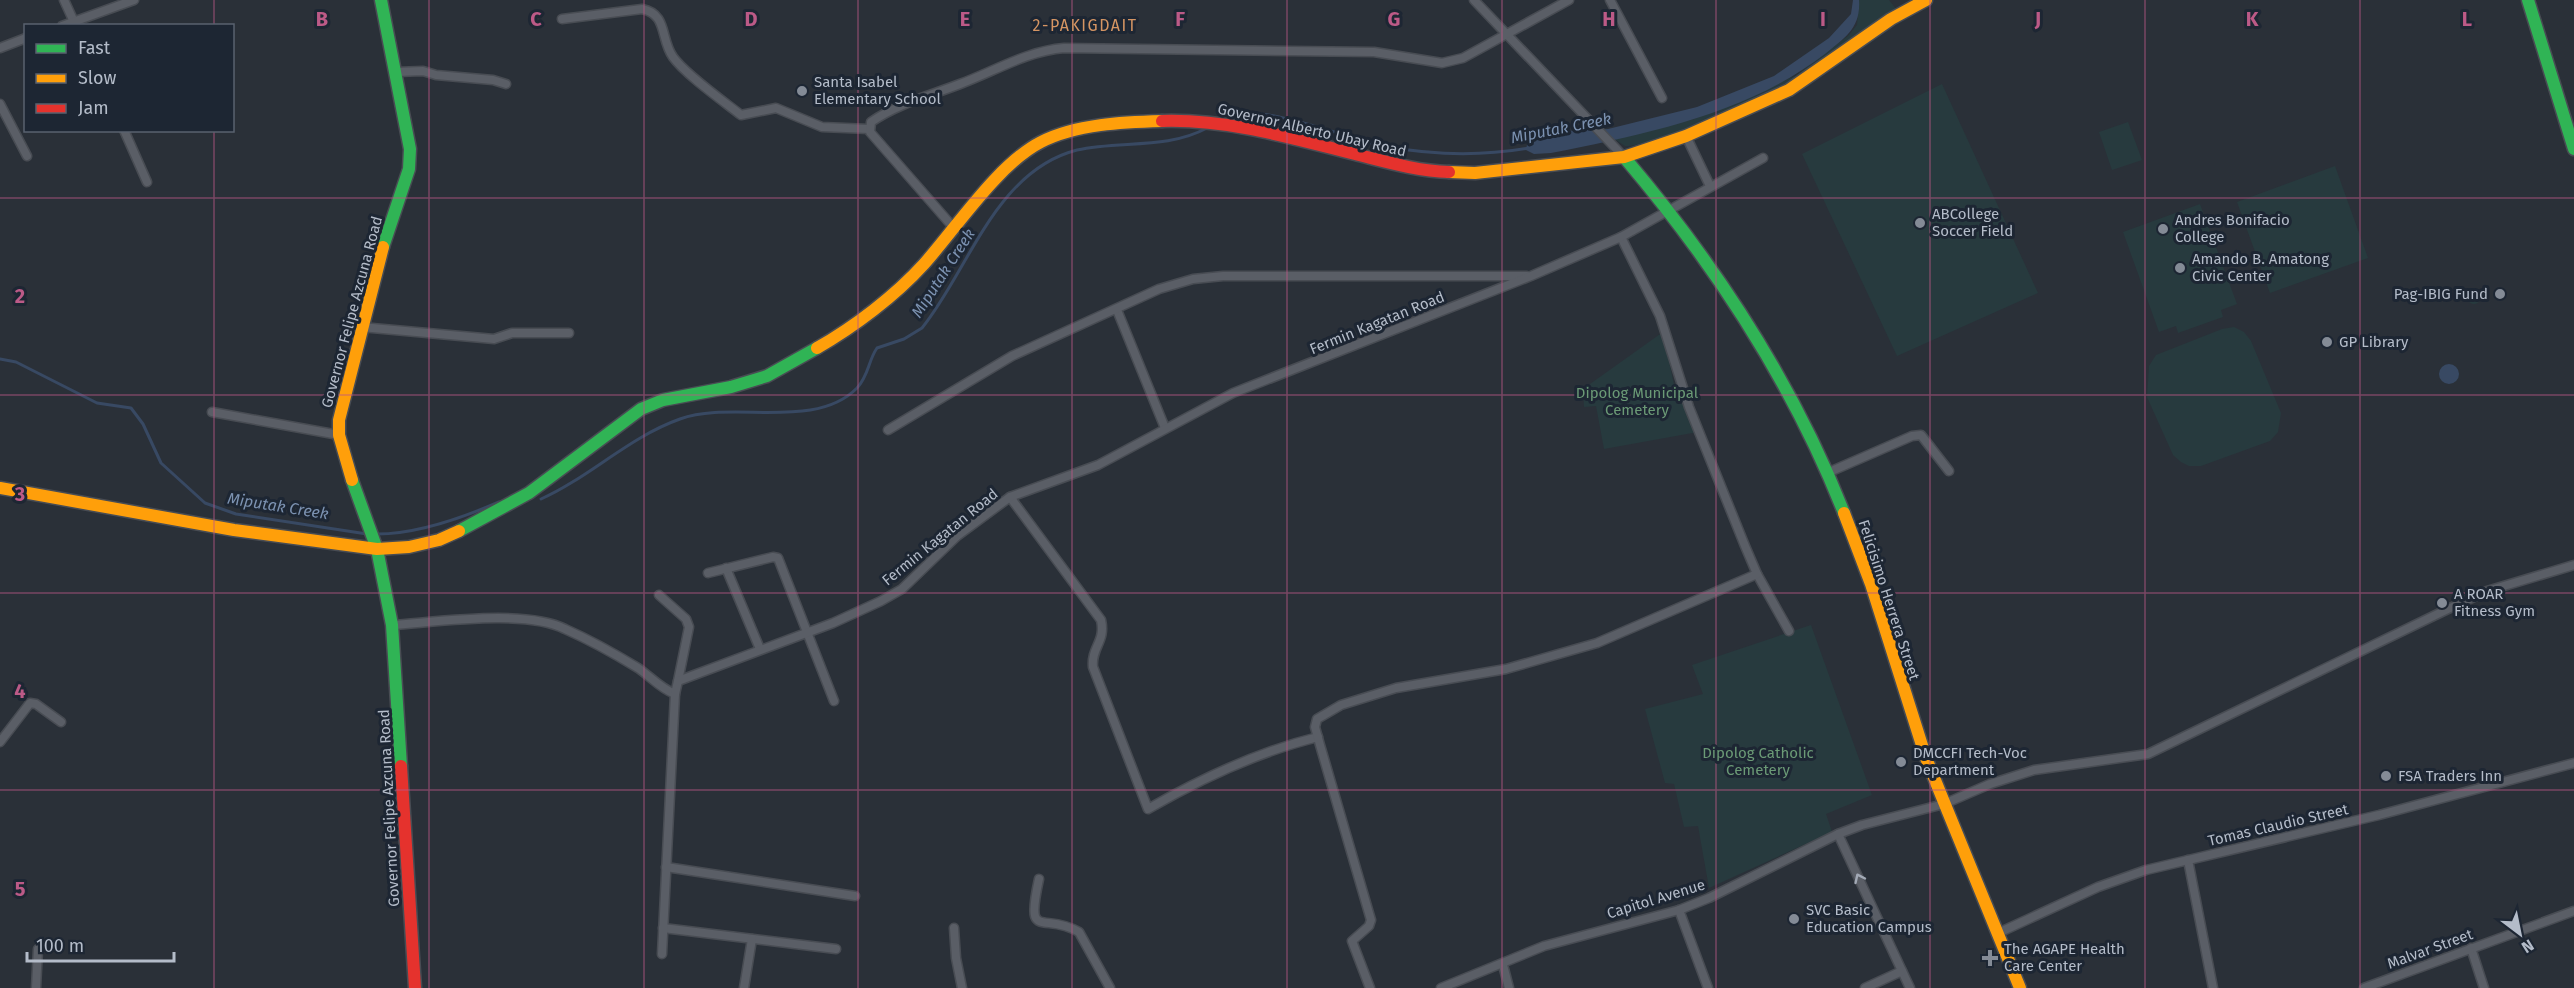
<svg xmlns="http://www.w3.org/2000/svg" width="2574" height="988" viewBox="0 0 2574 988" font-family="'Fira Sans',sans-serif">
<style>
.green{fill:#273a3e}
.water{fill:#384963}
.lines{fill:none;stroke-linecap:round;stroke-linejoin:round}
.stream{stroke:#384963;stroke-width:3}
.street-casing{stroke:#484c53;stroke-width:11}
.fast-casing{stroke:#484c53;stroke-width:15}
.slow-casing{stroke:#484c53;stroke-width:15}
.jam-casing{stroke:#484c53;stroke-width:15}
.street{stroke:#5a5e66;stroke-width:8}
.fast{stroke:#30b455;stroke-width:12}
.slow{stroke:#ff9f0a;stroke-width:12}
.jam{stroke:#e5322d;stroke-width:12}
.oneway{stroke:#a2a9b5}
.grid{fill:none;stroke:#bc5a87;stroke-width:1.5;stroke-opacity:0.55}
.poi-dot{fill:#848b96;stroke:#1d2633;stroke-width:2}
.labels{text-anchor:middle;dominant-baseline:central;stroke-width:6;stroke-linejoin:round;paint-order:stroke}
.poi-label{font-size:15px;fill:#b4bcc9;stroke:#1d2633;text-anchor:start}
.street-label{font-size:15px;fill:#b4bcc9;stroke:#1d2633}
.park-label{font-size:15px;fill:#6b9a76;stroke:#1d2633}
.neighbourhood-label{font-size:16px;letter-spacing:1.5px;fill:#d59563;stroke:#1d2633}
.water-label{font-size:16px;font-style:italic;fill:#7c92b1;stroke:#1d2633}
.grid-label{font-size:20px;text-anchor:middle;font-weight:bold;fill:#bc5a87;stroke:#1d2633;stroke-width:6;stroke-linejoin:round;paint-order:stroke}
</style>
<rect width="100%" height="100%" fill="#2a3038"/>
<g class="green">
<path d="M1859,0h30l7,9c-32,22 -63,49 -96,70 -23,15 -154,70 -175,67l-12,-8 81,-19 101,-43 53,-40 9,-11z"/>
<polygon points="1942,84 2038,293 1897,356 1802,154"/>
<polygon points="2128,122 2142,160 2112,170 2099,132"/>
<polygon points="2335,166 2368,258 2270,293 2237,202"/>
<polygon points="2200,204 2237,304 2221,310 2223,317 2178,333 2176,326 2159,332 2123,232"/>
<circle cx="2474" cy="297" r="7"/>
<polygon points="2234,327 2244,332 2251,341 2281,413 2278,432 2270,441 2201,466 2189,466 2181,462 2173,455 2147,397 2149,366 2156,355 2222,329"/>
<polygon points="1663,332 1678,404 1687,403 1698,432 1604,449 1596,406 1584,407 1583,389"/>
<polygon points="1811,625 1872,795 1826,814 1832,832 1709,888 1698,826 1684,827 1674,784 1665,783 1645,709 1703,694 1692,665"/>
</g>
<g class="water">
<path d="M1853,0h6c2,28 -14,38 -34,54 -78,60 -180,80 -274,99l-17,1 -8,-4 2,-11 13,-7 67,-3 89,-22 77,-31 55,-38 22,-24z"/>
<circle cx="2449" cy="374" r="10"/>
</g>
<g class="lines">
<g class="stream">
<path d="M1228,116c38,-13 118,23 160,31 46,8 95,9 141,1"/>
<polyline points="0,359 16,362 97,403 131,408 143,424 161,463 205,503 236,514 367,534"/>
<path d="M541,499c49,-22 88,-62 139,-80 52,-19 135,12 177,-31 12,-13 11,-27 20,-40l27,-9 18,-11c47,-58 73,-157 155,-178 43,-10 89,0 130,-22"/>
<path d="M374,534c41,1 88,-16 125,-32"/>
</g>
<defs>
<g id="street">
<polyline points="64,0 75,24"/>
<polyline points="1474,0 1624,157"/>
<polyline points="1610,0 1662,98"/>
<path d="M562,19l80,-10c26,5 18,30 31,48 12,17 50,44 68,58l35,-7 46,19 47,2"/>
<polyline points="62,26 134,0"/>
<polyline points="0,48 26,38"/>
<polyline points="396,72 423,71 436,75 493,80 506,84"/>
<polyline points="0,104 27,156"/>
<polyline points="124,130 147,182"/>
<polyline points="1686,136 1710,186"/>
<path d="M953,227l-83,-95 1,-10c28,-19 58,-26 89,-38 35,-13 67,-33 104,-36l310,4 68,11 21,-5 106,-58"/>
<polyline points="1621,237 1660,316 1689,407 1745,546 1757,574 1789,631"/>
<polyline points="1117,310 1165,428"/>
<polyline points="361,327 494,339 512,333 569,333"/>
<polyline points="212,412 339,435"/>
<polyline points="888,430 1012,356 1159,289 1193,279 1223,276 1527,276"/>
<polyline points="1827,473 1912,436 1921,435 1949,471"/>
<path d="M1010,497l91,123c5,22 -10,27 -8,47l55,142c54,-31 109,-57 170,-72"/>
<polyline points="726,568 760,649"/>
<polyline points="708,573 773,557 778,558 834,701"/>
<polyline points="659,595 686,619 689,627 678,681"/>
<path d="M392,625c46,-3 134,-16 173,4 25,11 50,25 73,39 13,9 22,20 37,26"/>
<polyline points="0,742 30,703 36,704 61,722"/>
<polyline points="1838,834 1910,988"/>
<polyline points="2188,860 2213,988"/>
<polyline points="666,867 855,896"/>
<path d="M1039,879c-14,64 4,32 40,53l31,56"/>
<polyline points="1679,910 1708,988"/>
<polyline points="663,928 836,949"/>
<polyline points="954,928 956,958 962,988"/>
<polyline points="1996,934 2098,887 2146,870 2379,815 2574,763"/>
<polyline points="2471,948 2484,988"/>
<polyline points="662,954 675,694 678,681 833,623 881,601 902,589 957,536 1010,497 1098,465 1233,393 1531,276 1621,237 1763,158"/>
<polyline points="1503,965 1509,988"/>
<polyline points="36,988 38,949"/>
<polyline points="744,988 752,939"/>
<polyline points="1370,988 1352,941 1369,926 1371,920 1320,745 1315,727 1317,719 1341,705 1396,688 1506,669 1597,643 1757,574"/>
<polyline points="1441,988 1544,946 1679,910 1709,898 1838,834 1862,825 1944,804 1990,784 2034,770 2148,754 2448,609 2487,591 2574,565"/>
<polyline points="1865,988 1902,971"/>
<polyline points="2364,988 2574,911"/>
</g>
<g id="fast">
<polyline points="381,0 410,149 409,169 383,247"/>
<polyline points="2528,0 2574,149"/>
<path d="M1624,157c91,107 168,224 220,356"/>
<polyline points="352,480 377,549 392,625 401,766"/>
<polyline points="459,531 529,493 641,409 663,400 731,387 767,376 817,348"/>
</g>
<g id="slow">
<polyline points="1449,172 1475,173 1624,157 1686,136 1789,90 1891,19 1926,0"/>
<path d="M817,348c37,-21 78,-52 107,-84 33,-37 74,-100 117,-122 35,-18 83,-20 121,-21"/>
<polyline points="352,480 339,435 339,420 383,247"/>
<polyline points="0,488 234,530 377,549 409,547 439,540 459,531"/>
<polyline points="1844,513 1871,584 1926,758 2020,988"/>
</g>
<g id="jam">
<path d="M1162,121c66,-2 130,17 193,33 32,8 62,17 94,18"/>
<polyline points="401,766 415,988"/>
</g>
</defs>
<use href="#street" class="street-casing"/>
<use href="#fast" class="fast-casing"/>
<use href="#slow" class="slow-casing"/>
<use href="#jam" class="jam-casing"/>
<use href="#street" class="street"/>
<use href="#fast" class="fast"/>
<use href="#slow" class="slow"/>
<use href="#jam" class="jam"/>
</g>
<defs><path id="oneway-chevron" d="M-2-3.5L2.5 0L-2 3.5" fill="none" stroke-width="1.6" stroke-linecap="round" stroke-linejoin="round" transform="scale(1.5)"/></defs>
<use class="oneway" href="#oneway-chevron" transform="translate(1859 878) rotate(-115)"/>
<path class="grid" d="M214,0v26M429,0v988M644,0v988M858,0v988M1072,0v988M1287,0v988M1502,0v988M1716,0v988M1930,0v988M2145,0v988M2360,0v988M214,130v858M0,198h2574M0,395h2574M0,593h2574M0,790h2574"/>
<g class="poi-dot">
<circle cx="802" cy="91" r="6"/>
<circle cx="1920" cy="223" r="6"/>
<circle cx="2163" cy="229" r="6"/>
<circle cx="2180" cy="268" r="6"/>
<circle cx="2500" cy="294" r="6"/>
<circle cx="2327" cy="342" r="6"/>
<circle cx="2442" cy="603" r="6"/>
<circle cx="1901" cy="762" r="6"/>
<circle cx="2386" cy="776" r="6"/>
<circle cx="1794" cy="919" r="6"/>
<path d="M1987 949h6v6h6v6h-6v6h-6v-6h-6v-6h6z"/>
</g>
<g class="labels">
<g class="poi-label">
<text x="814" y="82">Santa Isabel<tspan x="814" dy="17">Elementary School</tspan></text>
<text x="1932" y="214">ABCollege<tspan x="1932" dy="17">Soccer Field</tspan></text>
<text x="2175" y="220">Andres Bonifacio<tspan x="2175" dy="17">College</tspan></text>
<text x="2192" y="259">Amando B. Amatong<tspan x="2192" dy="17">Civic Center</tspan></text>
<text x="2488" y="294" text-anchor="end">Pag-IBIG Fund</text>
<text x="2339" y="342">GP Library</text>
<text x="2454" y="594">A ROAR<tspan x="2454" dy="17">Fitness Gym</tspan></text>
<text x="1913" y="753">DMCCFI Tech-Voc<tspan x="1913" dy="17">Department</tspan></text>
<text x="2398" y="776">FSA Traders Inn</text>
<text x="1806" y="910">SVC Basic<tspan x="1806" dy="17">Education Campus</tspan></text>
<text x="2004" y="949">The AGAPE Health<tspan x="2004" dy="17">Care Center</tspan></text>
</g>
<g class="street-label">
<text transform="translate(1312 130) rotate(13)">Governor Alberto Ubay Road</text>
<text transform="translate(352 312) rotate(-75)">Governor Felipe Azcuna Road</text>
<text transform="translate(1377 323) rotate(-22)">Fermin Kagatan Road</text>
<text transform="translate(940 537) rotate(-39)">Fermin Kagatan Road</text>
<text transform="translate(1889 600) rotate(72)">Felicisimo Herrera Street</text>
<text transform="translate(389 808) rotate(-93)">Governor Felipe Azcuna Road</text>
<text transform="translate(2278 825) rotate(-13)">Tomas Claudio Street</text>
<text transform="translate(1656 899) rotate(-17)">Capitol Avenue</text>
<text transform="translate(2430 949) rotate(-20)">Malvar Street</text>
</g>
<g class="park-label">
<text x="1637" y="393">Dipolog Municipal<tspan x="1637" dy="17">Cemetery</tspan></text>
<text x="1758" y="753">Dipolog Catholic<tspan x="1758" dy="17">Cemetery</tspan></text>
</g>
<g class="neighbourhood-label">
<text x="1085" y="25">2-PAKIGDAIT</text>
</g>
<g class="water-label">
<text transform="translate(1561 128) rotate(-11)">Miputak Creek</text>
<text transform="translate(943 273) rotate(-57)">Miputak Creek</text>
<text transform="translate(278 506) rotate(9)">Miputak Creek</text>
</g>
</g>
<g class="grid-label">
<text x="322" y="26">B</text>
<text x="536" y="26">C</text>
<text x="751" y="26">D</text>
<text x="965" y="26">E</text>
<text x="1180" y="26">F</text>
<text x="1394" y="26">G</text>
<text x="1609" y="26">H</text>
<text x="1823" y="26">I</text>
<text x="2038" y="26">J</text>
<text x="2252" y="26">K</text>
<text x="2467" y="26">L</text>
<text x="20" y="303">2</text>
<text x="20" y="501">3</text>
<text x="20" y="698">4</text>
<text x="20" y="896">5</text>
</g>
<rect x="24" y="24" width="210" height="108" fill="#1d2633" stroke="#59626f" stroke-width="1.5"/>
<rect x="36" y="44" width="30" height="9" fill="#30b455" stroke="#59626f" stroke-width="1.5"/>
<text x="78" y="54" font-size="18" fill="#b4bcc9">Fast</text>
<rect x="36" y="74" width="30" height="9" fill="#ff9f0a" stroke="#59626f" stroke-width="1.5"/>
<text x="78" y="84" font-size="18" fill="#b4bcc9">Slow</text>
<rect x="36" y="104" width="30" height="9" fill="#e5322d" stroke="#59626f" stroke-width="1.5"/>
<text x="78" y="114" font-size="18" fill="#b4bcc9">Jam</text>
<g transform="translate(2520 934) rotate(148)" stroke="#1d2633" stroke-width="4.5" paint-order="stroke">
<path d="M0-4.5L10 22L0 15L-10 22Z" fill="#b4bcc9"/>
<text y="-9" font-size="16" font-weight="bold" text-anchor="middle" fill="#b4bcc9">N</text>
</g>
<path d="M27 952v9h147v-9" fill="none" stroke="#b4bcc9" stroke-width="3"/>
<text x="36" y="952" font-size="18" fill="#b4bcc9" stroke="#1d2633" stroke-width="4.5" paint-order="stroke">100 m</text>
</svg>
